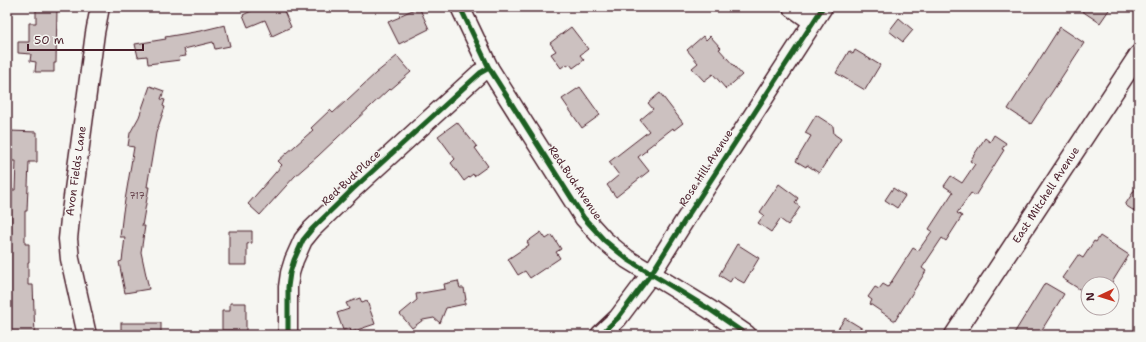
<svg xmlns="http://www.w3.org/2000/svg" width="1146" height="342" viewBox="0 0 1146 342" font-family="'Shantell Sans',sans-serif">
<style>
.building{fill:#ccc1c0;stroke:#4a1f2b}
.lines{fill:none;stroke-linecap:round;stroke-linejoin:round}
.minor-casing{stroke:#4a1f2b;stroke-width:21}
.minor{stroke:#f6f6f2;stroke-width:18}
.cycleway-casing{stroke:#f6f6f2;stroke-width:8}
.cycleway{stroke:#1b5e20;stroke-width:5}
.labels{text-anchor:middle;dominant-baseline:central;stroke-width:3;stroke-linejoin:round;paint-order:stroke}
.number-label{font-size:9px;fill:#6a4850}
.street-label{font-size:11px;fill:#4a1f2b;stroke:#f6f6f2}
</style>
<rect width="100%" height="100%" fill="#f6f6f2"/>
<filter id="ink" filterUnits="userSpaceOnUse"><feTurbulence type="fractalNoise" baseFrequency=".025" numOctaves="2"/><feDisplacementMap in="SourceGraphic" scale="8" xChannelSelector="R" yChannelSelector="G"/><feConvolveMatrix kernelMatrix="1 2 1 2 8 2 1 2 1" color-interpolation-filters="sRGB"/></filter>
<g filter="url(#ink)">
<g class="building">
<polygon points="36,7 57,7 56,63 54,63 54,72 35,72 36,62 30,61 31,54 18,53 18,42 29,42 29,23 36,23"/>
<polygon points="259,7 293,7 284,11 291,27 272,36 265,20 248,27 243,15"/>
<polygon points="419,7 429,29 399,44 388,22 400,17 399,16"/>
<polygon points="1076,7 1111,7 1100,23"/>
<polygon points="899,18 913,30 903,42 889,31"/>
<polygon points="225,25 230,46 215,49 213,42 184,49 186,56 179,57 180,60 148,64 147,56 138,57 135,44 166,39 165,37 200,31"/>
<polygon points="571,27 588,49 580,55 584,60 573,68 570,64 567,66 566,64 561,68 551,54 556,51 550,43"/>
<polygon points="1060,27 1084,43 1031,124 1008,109"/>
<polygon points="703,36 706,40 710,36 721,48 719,49 742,75 726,89 713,74 704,81 692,68 698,63 687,50"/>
<polygon points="855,50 880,65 865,90 836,73 849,51 853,54"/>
<polygon points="397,56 411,72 390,90 389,89 354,122 318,156 295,176 260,215 248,204 282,165 278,161 313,130 311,128 330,110 333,113 376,73"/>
<polygon points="150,86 164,91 161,99 165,100 163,106 165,107 156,133 147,187 149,187 142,226 145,226 141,252 149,289 125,293 119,262 122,261 125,237 120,237 123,212 134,147 128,146 130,133 139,117"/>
<polygon points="580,87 600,115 582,128 562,99"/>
<polygon points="660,93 683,123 674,130 673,128 646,149 647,150 638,157 649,171 616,197 607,185 619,175 609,162 649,131 640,120 653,109 648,103"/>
<polygon points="816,115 833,126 834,134 841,139 819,173 807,165 806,167 796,161 811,136 805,133"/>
<polygon points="457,122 477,147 475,148 488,166 474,176 473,174 464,181 451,163 455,159 438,136"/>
<polygon points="10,131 37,132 37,162 29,162 27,211 25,211 25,244 29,244 29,262 28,262 28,285 33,285 35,335 7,335 7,322 8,322 7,292 7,240 11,240 11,211 7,211 7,199 8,199 8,190 15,190 16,161 9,161"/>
<polygon points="994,135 1006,143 1002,149 1004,150 975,196 971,193 957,213 962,216 946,241 942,238 922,268 926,271 895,321 870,304 872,300 868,297 875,287 879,289 883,284 888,287 913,248 918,251 932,231 929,229 953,192 944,186 951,176 962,183 975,164 970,161 985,138 990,142"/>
<polygon points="1139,183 1139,214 1125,205"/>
<polygon points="779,184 798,198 795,203 800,207 788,225 780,219 771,232 758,223 764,215 760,212"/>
<polygon points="893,188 905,196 897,208 885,200"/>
<polygon points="229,231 252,231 252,243 247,244 247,265 229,265"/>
<polygon points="541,232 546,239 552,235 561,249 556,252 560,258 530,278 525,271 518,275 508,259 529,245 527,242"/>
<polygon points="1100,236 1129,255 1111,284 1088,284 1088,292 1087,294 1062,278 1078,255 1083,258 1094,241 1096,242"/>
<polygon points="737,244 759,258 744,283 733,277 730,282 719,275"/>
<polygon points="458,281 460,288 464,288 466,300 465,300 465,304 446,308 440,323 434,318 423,320 412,328 400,314 417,300 416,294 445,289 444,284"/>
<polygon points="1045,283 1064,294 1043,328 1038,335 1013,335"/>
<polygon points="360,298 362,303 367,301 375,324 351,332 350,328 343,330 337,313 349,309 346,303"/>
<polygon points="230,303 246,303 246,335 232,335 232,330 222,330 222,311 230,311"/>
<polygon points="845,318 873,335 834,335"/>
<rect x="121" y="323" width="40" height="12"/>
</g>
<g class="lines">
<defs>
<g id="minor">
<polyline points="460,7 489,68 572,199 584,218 604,240 627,259 709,309 747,335"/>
<polyline points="792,7 813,22"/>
<polyline points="87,335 70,259 68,239 70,219 80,146 95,33 100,7"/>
<polyline points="288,335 288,287 290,273 294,260 303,240 312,229 353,189 480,73 489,68"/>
<polyline points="600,335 618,318 651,274 685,220 823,7"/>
<polyline points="954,335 1139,54"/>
</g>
</defs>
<use href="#minor" class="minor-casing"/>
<use href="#minor" class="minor"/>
<defs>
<g id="cycleway">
<polyline points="460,7 489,68 572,199 584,218 604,240 627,259 709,309 747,335"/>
<polyline points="288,335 288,287 290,273 294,260 303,240 312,229 353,189 480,73 489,68"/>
<polyline points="600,335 618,318 651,274 685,220 823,7"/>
</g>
</defs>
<use href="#cycleway" class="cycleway-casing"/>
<use href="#cycleway" class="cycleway"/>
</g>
</g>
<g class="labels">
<g class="number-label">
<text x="137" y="196">717</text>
</g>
<g class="street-label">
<text transform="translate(706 168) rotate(-57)">Rose Hill Avenue</text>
<text transform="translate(76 171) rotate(-82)">Avon Fields Lane</text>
<text transform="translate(351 178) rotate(-43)">Red Bud Place</text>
<text transform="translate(575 183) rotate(56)">Red Bud Avenue</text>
<text transform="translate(1046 195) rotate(-57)">East Mitchell Avenue</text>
</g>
</g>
<rect width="1146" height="342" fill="none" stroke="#f6f6f2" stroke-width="24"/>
<rect x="12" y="12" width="1122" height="318" fill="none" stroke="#4a1f2b" stroke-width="1.5" filter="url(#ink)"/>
<g transform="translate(1100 296) rotate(266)"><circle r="19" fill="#f6f6f2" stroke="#b1a0a2"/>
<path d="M0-3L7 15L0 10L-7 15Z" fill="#c8321e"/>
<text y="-6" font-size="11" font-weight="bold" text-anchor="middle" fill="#4a1f2b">N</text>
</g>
<path d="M28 44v6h115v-6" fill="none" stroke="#4a1f2b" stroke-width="2"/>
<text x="34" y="44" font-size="12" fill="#4a1f2b" stroke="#f6f6f2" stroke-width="3" paint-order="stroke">50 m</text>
</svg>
